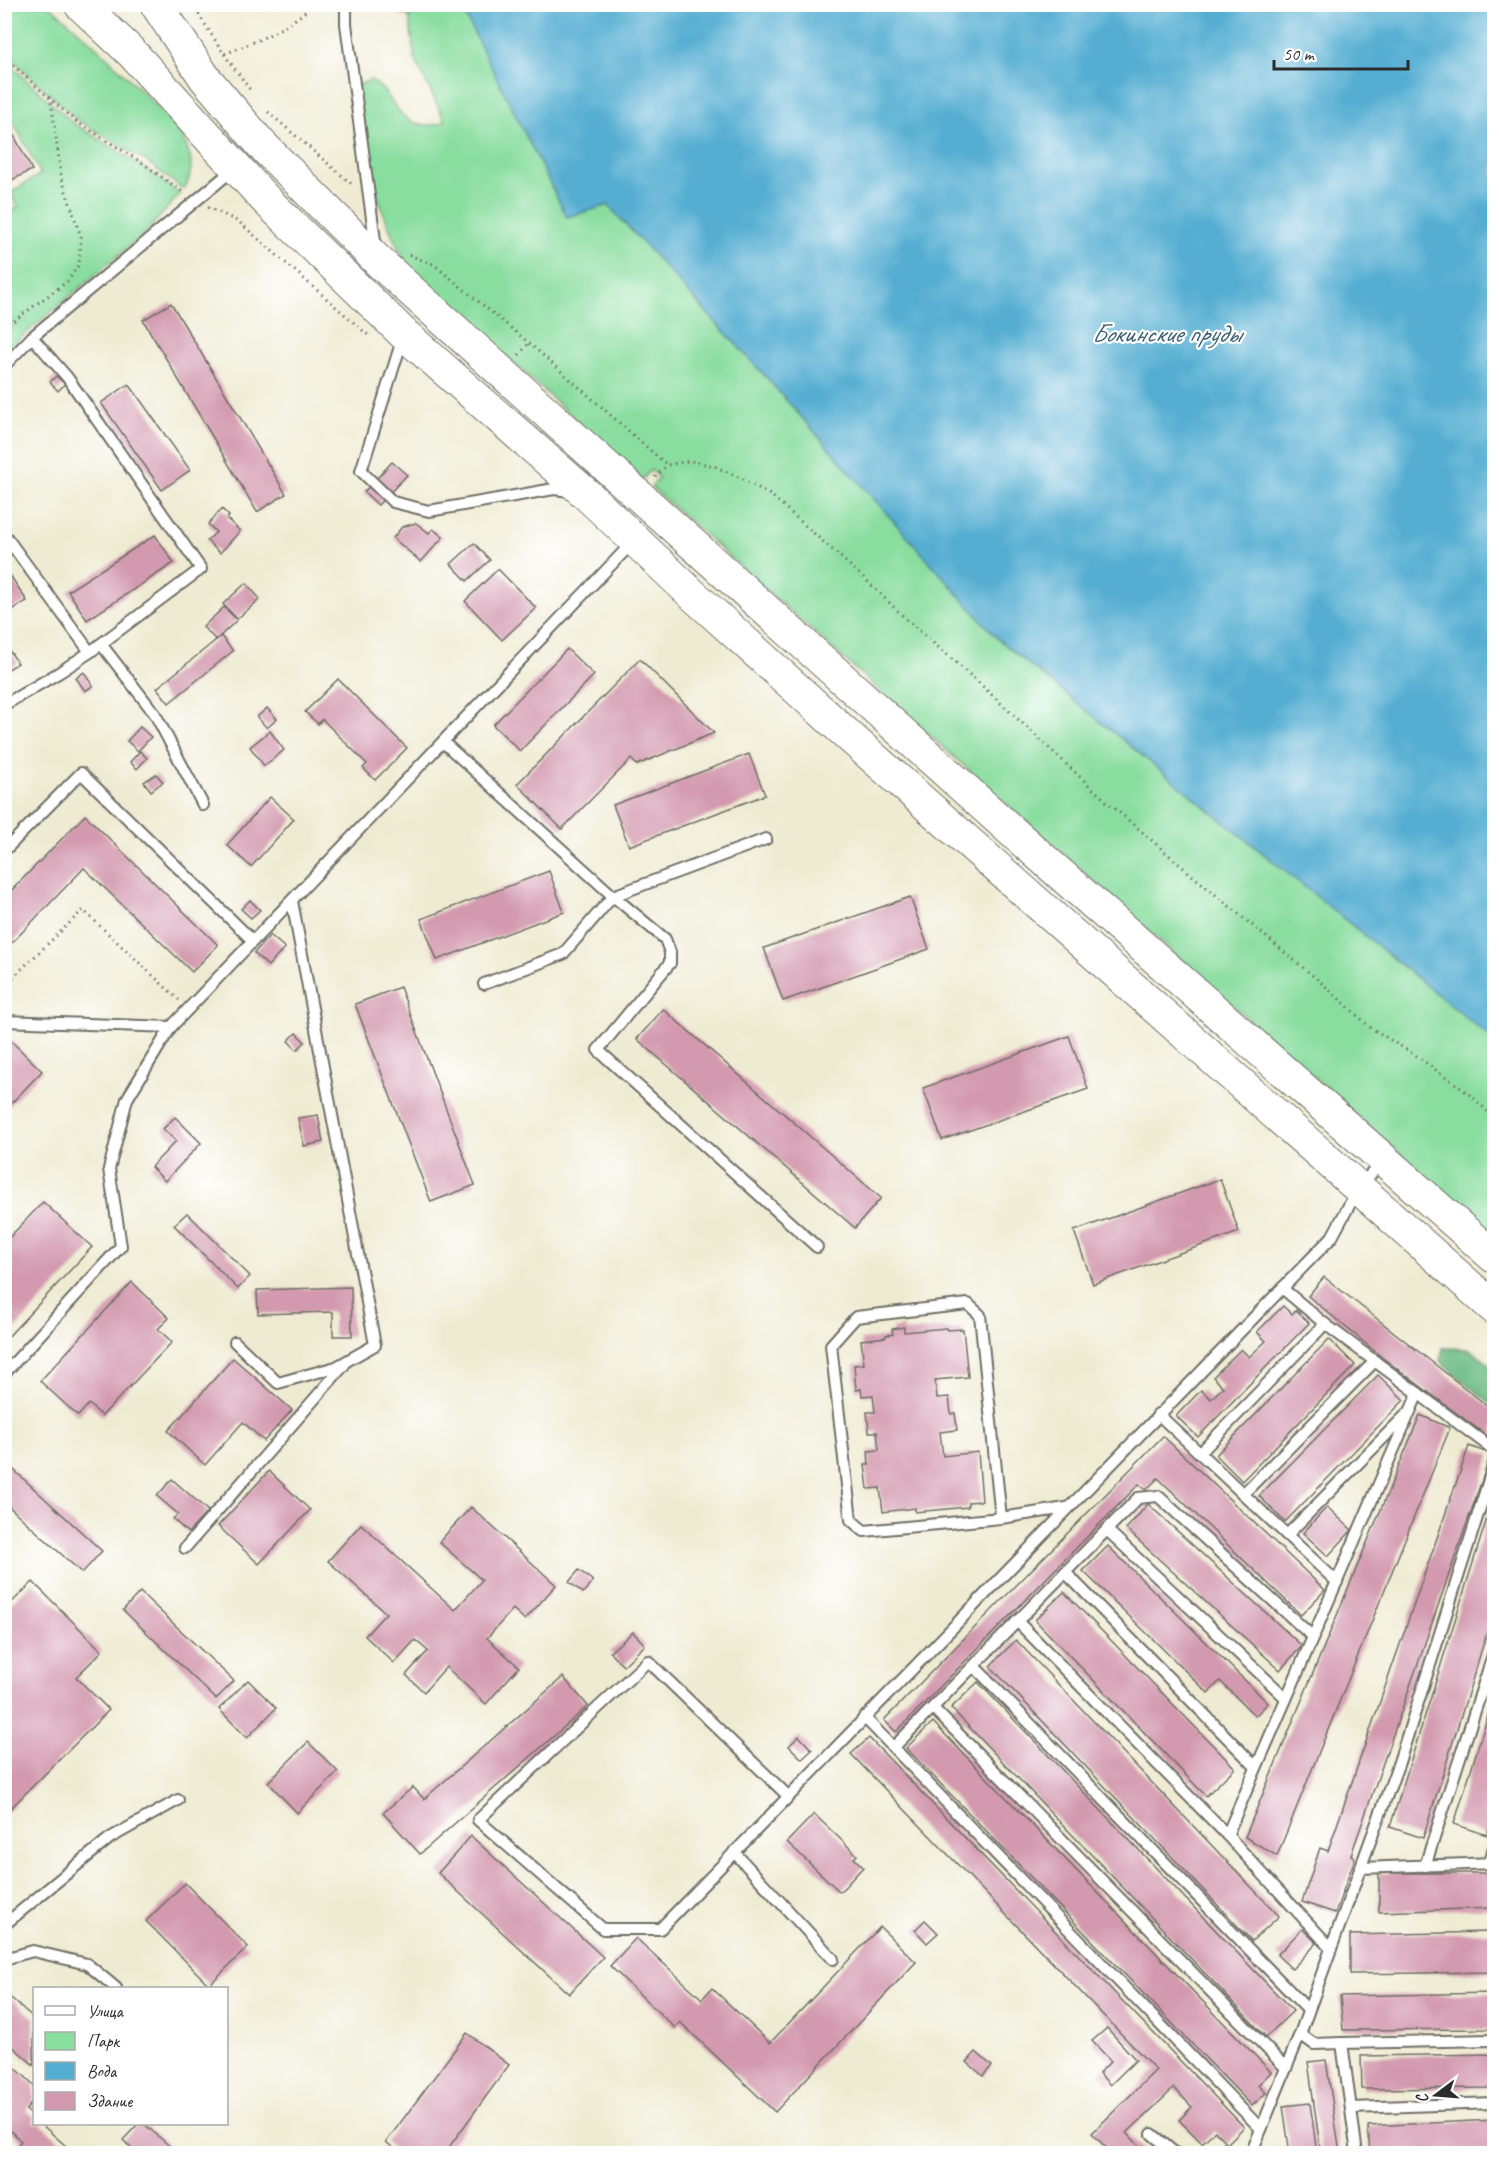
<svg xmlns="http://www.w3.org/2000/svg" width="1499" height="2158" viewBox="0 0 1499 2158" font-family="Caveat,sans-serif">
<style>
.green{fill:#89dd9f;stroke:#5a8465;stroke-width:1.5}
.forest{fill:#6ebc86;stroke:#4c7458;stroke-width:1.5}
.water{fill:#54aed2;stroke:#406c7e;stroke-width:1.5}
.building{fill:#d399af}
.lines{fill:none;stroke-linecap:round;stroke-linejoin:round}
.lane-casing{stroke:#706e66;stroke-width:14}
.primary-casing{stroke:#706e66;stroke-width:34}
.path{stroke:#706e66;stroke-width:3;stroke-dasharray:1.5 4.5;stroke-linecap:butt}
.lane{stroke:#fff;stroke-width:10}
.primary{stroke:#fff;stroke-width:32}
.labels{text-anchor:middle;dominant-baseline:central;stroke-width:4.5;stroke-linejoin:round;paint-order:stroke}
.water-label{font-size:26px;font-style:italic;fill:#3b5f6e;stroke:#fff}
</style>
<rect width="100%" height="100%" fill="#fff"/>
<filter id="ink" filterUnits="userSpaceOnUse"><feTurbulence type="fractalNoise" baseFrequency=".0167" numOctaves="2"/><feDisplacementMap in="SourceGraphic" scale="12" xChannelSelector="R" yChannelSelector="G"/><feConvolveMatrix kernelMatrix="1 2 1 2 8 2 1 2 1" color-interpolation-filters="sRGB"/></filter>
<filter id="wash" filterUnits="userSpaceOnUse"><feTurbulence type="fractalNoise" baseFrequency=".008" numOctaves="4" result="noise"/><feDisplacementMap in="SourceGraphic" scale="24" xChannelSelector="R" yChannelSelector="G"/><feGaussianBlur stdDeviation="1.35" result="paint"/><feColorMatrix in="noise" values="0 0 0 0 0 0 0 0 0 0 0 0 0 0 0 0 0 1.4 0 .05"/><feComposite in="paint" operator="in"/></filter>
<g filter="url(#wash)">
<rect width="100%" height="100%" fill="#efebd3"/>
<g class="green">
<path d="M4,5h45c33,28 64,57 94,88 16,16 38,35 45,57 5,13 3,28 -4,40l-37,-28 -71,-43 -71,-66z"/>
<path d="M396,5h64l107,212 41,-12 158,172 232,262 496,401v198l-843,-751 8,-9 -8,-8 -9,10 -233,-212c-32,-54 -45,-120 -55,-181l16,-7c25,13 24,43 56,45 7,0 13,0 19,-4l-30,-62 -6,-43 -13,-4z"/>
<polygon points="4,59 73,123 145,168 180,194 147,231 5,351 5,215 18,207 10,193 41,174 5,107"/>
</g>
<polygon class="forest" points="1443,1348 1470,1349 1494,1368 1494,1407 1440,1361"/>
<polygon class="water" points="460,5 1494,5 1494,1040 998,639 766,377 608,205 567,217"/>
<g id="blocks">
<g class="building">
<polygon points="4,116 32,170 4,184"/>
<polygon points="4,191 12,204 4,209"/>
<polygon points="171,303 286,494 257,512 143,320"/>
<polygon points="56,376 65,384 58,391 50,382"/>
<polygon points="129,384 190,470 162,490 101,403"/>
<polygon points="392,462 407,475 378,505 364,492"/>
<polygon points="222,509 229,516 227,519 240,531 220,553 207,541 216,532 208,524"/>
<polygon points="416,523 429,533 433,529 443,537 421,562 393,538 402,527"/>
<polygon points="155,535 174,563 87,620 68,591"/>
<polygon points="474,543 490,560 467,581 451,564"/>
<polygon points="4,566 27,601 4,615"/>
<polygon points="498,569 536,608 502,640 465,601"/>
<polygon points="246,583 260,599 237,619 223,604"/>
<polygon points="224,607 237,620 216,640 203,627"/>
<polygon points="221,636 233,651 169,703 157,688"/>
<polygon points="4,643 18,663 4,672"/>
<polygon points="567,649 594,675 520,751 493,725"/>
<polygon points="640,659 714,733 637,765 631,759 562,829 517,784"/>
<polygon points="84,672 93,686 85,691 76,678"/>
<polygon points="338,679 407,748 375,780 363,768 367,764 322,719 318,724 305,712"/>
<polygon points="267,708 277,719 267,728 257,717"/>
<polygon points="140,727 151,737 138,751 127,741"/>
<polygon points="270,731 284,750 264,766 250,747"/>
<polygon points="140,751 147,758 137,769 130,762"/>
<polygon points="749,754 765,795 629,846 613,805"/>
<polygon points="156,774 163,782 151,791 144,782"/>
<polygon points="270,797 294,819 251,867 227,845"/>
<polygon points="85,815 218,945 192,972 84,868 4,951 4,898"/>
<polygon points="549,871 564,912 437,960 421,919"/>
<polygon points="910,897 929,949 783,1001 764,948"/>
<polygon points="250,900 260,910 251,918 241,909"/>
<polygon points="270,935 285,948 268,966 254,953"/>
<polygon points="400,987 475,1185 431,1202 355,1004"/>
<polygon points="663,1009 881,1198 855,1228 637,1039"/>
<polygon points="296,1033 305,1042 297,1050 288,1041"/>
<polygon points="6,1036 42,1071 4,1111 4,1038"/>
<polygon points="1069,1036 1088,1089 942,1140 923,1088"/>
<polygon points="318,1115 323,1142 304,1146 298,1118"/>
<polygon points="175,1117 201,1143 165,1181 151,1167 176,1141 163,1129"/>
<polygon points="1220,1179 1239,1232 1093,1284 1074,1231"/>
<polygon points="43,1202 92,1247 4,1341 4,1243"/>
<polygon points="187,1213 250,1276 238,1289 174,1225"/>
<polygon points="1324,1277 1494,1411 1494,1441 1383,1358 1308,1296"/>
<polygon points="132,1282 169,1318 158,1329 172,1342 102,1416 89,1404 78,1416 40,1381"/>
<polygon points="351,1287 352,1336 333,1336 333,1312 258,1314 257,1290"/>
<polygon points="1283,1306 1292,1314 1296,1310 1309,1323 1198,1437 1176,1416 1201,1390 1211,1399 1223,1387 1213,1377 1241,1349 1249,1357 1266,1341 1257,1332"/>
<polygon points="904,1327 904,1332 946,1328 947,1330 963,1329 968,1377 935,1380 937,1398 949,1397 951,1414 955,1413 957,1430 940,1432 943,1456 978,1452 982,1501 968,1502 968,1507 915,1512 915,1508 883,1512 880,1488 868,1489 865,1465 869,1465 868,1451 879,1450 877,1432 869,1432 867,1412 875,1412 873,1395 862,1396 861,1389 856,1390 854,1365 864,1364 861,1340 886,1337 886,1335 893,1334 892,1329"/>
<polygon points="1329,1339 1355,1365 1242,1481 1216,1455"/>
<polygon points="233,1358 292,1410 264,1441 243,1422 205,1465 168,1431"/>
<polygon points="1378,1375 1404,1400 1285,1522 1259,1496"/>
<polygon points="1420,1415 1450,1428 1277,1856 1245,1837"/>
<polygon points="1163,1436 1325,1590 1301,1615 1158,1478 1146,1490 1139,1484 896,1732 884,1720"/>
<polygon points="1469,1446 1491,1454 1351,1855 1355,1858 1335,1913 1302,1902 1320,1848 1328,1851"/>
<polygon points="4,1461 102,1551 82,1573 4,1502"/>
<polygon points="269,1471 310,1510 259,1564 218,1526"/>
<polygon points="172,1479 208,1511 188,1533 173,1519 178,1514 157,1496"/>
<polygon points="1494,1496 1494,1610 1423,1838 1390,1827"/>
<polygon points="1148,1504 1302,1646 1280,1670 1126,1529"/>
<polygon points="471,1507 556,1585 525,1620 513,1609 487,1638 519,1667 486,1704 446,1667 424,1692 406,1675 428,1651 415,1640 394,1663 365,1636 386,1613 328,1561 361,1524 455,1610 482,1580 439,1542"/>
<polygon points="1327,1507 1352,1530 1328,1556 1303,1533"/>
<polygon points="1108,1546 1268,1703 1255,1716 1220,1681 1208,1693 1083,1571"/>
<polygon points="579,1570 593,1581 583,1593 569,1582"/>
<polygon points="33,1582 102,1651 76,1677 109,1710 4,1815 4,1598 10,1604"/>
<polygon points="140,1592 234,1681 216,1699 123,1610"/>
<polygon points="1064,1592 1235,1768 1206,1796 1035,1620"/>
<polygon points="633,1632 645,1645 623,1666 610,1652"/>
<polygon points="1016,1640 1279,1916 1252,1941 990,1666"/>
<polygon points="563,1677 588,1706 420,1854 383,1813 413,1787 424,1799"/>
<polygon points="248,1680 276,1708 247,1738 219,1709"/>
<polygon points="978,1682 1293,2011 1266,2037 951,1708"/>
<polygon points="1494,1696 1494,1811 1487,1835 1454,1824"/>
<polygon points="933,1722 1271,2072 1258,2085 1266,2093 1252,2106 906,1748"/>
<polygon points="799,1736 812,1750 802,1759 789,1746"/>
<polygon points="869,1738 1244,2127 1227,2144 1215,2131 1202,2143 1179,2120 1192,2107 1174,2088 1127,2133 1147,2154 1112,2154 1092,2133 1156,2070 851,1754"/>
<polygon points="308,1742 338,1772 297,1813 268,1782"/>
<polygon points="814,1814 857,1855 854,1858 863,1867 840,1892 787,1842"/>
<polygon points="471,1836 603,1957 569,1994 438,1873"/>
<polygon points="1379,1873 1494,1873 1494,1908 1379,1912"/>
<polygon points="185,1883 248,1947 209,1985 146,1921"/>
<polygon points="925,1920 938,1933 927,1943 915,1930"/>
<polygon points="880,1927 916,1962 775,2112 680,2022 675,2028 610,1966 636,1938 702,1999 712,1988 770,2043"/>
<polygon points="1302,1929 1317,1943 1292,1969 1277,1955"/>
<polygon points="1491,1932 1492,1972 1350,1974 1350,1935"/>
<polygon points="4,1992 34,2018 34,2065 4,2039"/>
<polygon points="1494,1993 1494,2029 1343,2030 1340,1996"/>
<polygon points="1107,2028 1136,2060 1110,2085 1099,2073 1111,2061 1092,2041"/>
<polygon points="467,2033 509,2065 444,2154 401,2154 386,2142"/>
<polygon points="976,2052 992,2066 983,2076 967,2062"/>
<polygon points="1494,2054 1494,2088 1362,2089 1361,2056"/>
<polygon points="1326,2060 1340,2154 1321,2154 1308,2062"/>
<polygon points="9,2062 34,2085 34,2100 26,2110 34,2117 34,2124 41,2124 75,2154 10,2154 21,2141 4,2125 4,2068"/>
<polygon points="1310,2103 1317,2154 1290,2154 1283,2106"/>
<polygon points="1494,2120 1494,2154 1370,2154 1368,2126"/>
<polygon points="138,2124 144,2124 172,2148 167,2154 137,2154 123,2140"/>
</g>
</g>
</g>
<g filter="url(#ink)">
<use href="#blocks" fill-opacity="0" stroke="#706e66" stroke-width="1.5"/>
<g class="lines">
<defs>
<g id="lane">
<polyline points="346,4 346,24 376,248"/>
<polyline points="32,337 67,377 201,569 90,652"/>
<polyline points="403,337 361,471 393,502 429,511 554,489 570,491"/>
<polyline points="4,366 32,337 234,169"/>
<polyline points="4,534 90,652 60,672 4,705"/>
<polyline points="101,644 155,714 203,805"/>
<polyline points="443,742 613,896 563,954 484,984"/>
<polyline points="766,839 613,896 665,939 670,952 670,963 598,1050 817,1247"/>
<polyline points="4,851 81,773 253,941"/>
<polyline points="4,1021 171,1027"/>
<polyline points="1282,1288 1325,1324 1494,1450"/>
<polyline points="235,1342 278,1383 336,1367 375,1345 292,901"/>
<polyline points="4,1374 121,1246 109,1169 127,1099 171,1027 632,543"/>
<polyline points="1158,1414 1337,1582"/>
<polyline points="1200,1453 1325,1324"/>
<polyline points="1243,1494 1375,1361"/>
<polyline points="1001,1518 980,1315 968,1304 856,1317 831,1345 851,1520 864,1531 1001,1518 1066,1508"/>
<polyline points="1107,1530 1286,1698"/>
<polyline points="1287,1535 1407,1414"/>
<polyline points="185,1548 344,1365"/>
<polyline points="1065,1572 1256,1767"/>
<polyline points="1017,1621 1227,1835 1313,1637"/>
<polyline points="974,1666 1308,2010"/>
<polyline points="933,1708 1286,2068"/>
<polyline points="864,1717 1261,2129"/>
<polyline points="894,1747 1138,1498 1158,1496 1313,1637 1418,1393"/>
<polyline points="788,1796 648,1661 478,1820 603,1929 660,1929 1332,1237 1359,1187 1382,1162"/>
<polyline points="1227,1835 1331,1948"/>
<polyline points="734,1852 833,1959"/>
<polyline points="1490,1863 1494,1847"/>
<polyline points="1425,1866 1494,1652"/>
<polyline points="1360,1868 1494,1863"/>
<polyline points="4,1925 110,1838 178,1800"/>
<polyline points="4,1959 33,1951 87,1964 116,1988"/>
<polyline points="1342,2043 1494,2040"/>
<polyline points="1351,2108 1494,2103"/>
<polyline points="1152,2134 1176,2154"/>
<polyline points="1251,2154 1300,2034"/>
<polyline points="1357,2154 1342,2043 1314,2044 1300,2034 1399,1762 1494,1464"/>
</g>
<g id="primary">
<polyline points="80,4 131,52 266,200 404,334 585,493 693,595 850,737 1494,1308"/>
<polyline points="156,4 205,78 261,144 378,261 1015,834 1494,1257"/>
</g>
</defs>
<use href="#lane" class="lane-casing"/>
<use href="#primary" class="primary-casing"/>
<g class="path">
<path d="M192,4l32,50c34,-13 63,-25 90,-50"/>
<polyline points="224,54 251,91"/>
<polyline points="4,57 74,120 144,164 184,193"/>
<polyline points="268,112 354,186"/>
<polyline points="208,207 239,222 368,335"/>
<polyline points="409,255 433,264 529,343 667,465"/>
<polyline points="4,328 68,281 79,264 81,237 61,176 51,100"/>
<polyline points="519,355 529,343"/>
<polyline points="655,477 667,465 690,461 714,466 743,479 772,496 864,578 905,618 979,683 1105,800 1193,876 1324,985 1371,1028 1418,1057 1468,1093 1494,1117"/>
<polyline points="4,986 83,910 179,1000"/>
</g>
<use href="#lane" class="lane"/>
<use href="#primary" class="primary"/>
</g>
</g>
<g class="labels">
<g class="water-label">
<text x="1166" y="333">Бокинские пруды</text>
</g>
</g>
<rect width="1499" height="2158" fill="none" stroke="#fff" stroke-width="24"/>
<rect x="33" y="1987" width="195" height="138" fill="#ffffff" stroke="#aaaaaa" stroke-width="1.5"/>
<rect x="45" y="2006" width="30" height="9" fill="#ffffff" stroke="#aaaaaa" stroke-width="1.5"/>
<text x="87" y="2017" font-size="18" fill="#2b2b2b">Улица</text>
<rect x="45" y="2032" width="30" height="18" fill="#89dd9f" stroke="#aaaaaa" stroke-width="1.5"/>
<text x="87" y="2047" font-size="18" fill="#2b2b2b">Парк</text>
<rect x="45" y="2062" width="30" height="18" fill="#54aed2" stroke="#aaaaaa" stroke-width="1.5"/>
<text x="87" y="2077" font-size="18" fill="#2b2b2b">Вода</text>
<rect x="45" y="2092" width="30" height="18" fill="#d399af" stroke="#aaaaaa" stroke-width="1.5"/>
<text x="87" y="2107" font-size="18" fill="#2b2b2b">Здание</text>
<g transform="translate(1436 2095) rotate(254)" stroke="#ffffff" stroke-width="4.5" paint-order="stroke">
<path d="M0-4.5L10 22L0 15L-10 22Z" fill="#2b2b2b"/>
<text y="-9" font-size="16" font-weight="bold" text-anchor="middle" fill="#2b2b2b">С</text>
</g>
<path d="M1274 60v9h134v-9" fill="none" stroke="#2b2b2b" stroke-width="3"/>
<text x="1283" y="60" font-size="18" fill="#2b2b2b" stroke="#ffffff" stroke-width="4.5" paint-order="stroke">50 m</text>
</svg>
